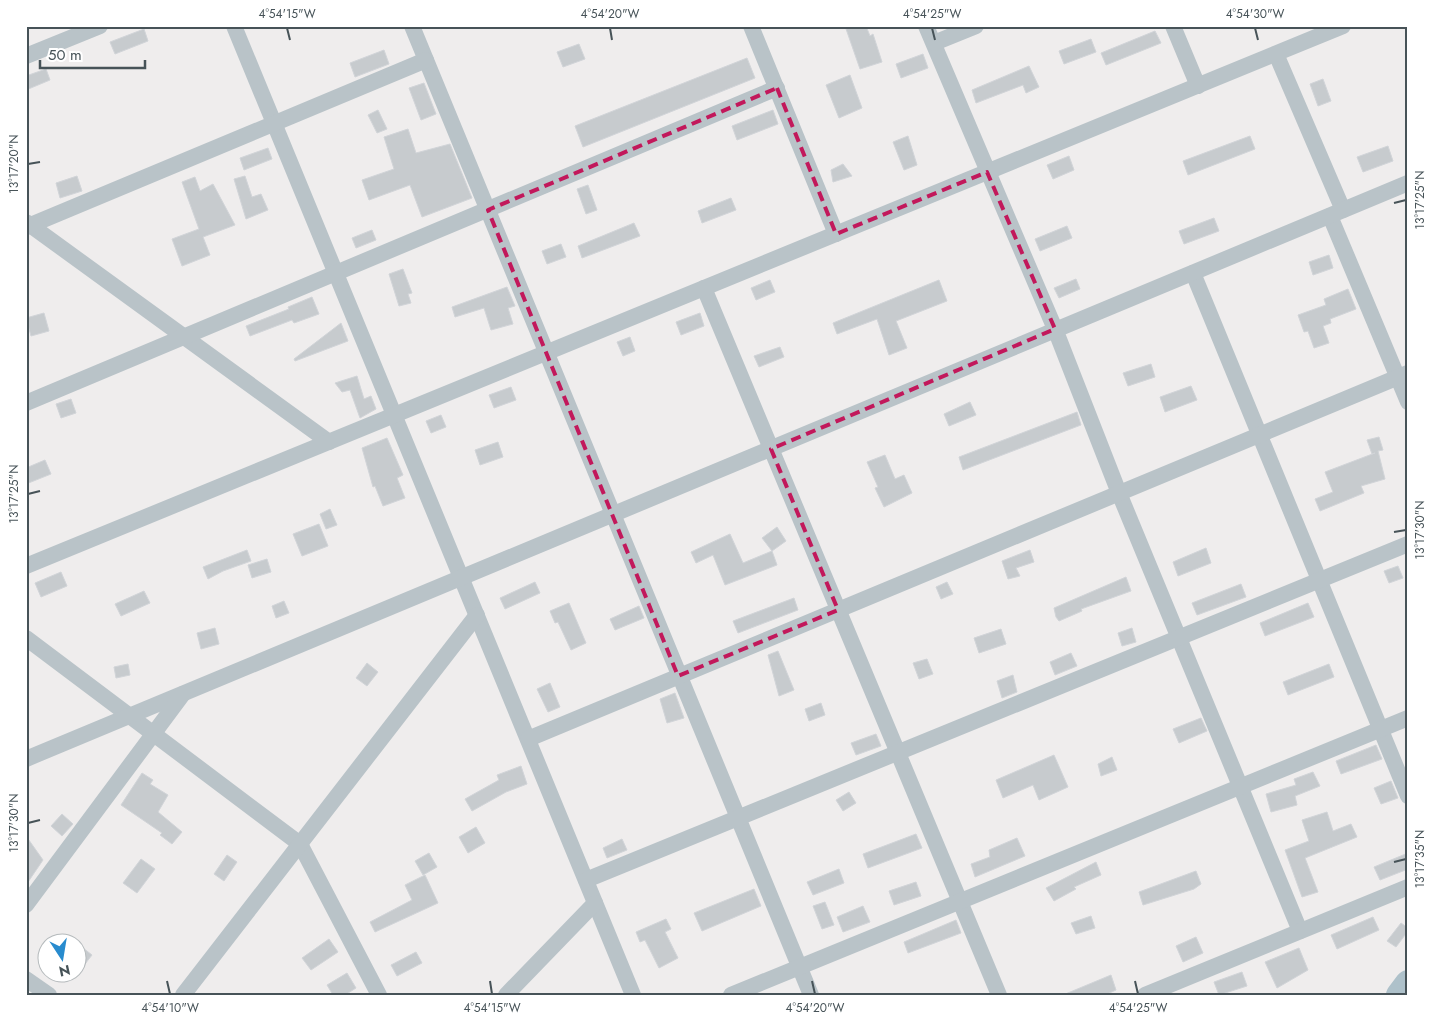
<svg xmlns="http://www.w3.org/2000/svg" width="1434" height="1021" viewBox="0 0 1434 1021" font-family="Jost,sans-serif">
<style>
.building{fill:#c7cbce;stroke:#d1d4d8}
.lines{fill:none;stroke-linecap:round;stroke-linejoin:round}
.street{stroke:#b9c3c8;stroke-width:16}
.primary{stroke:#aec1ca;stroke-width:26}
.marked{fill:none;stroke:#c2185b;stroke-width:4;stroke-dasharray:10 6;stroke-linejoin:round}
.ticks{fill:none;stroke:#475358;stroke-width:2}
.neatline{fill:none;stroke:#475358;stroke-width:2}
.ticks-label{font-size:12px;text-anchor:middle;fill:#475358}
</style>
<rect width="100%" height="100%" fill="#efeded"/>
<g class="building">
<polygon points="845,26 866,26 870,36 873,34 882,62 860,69"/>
<polygon points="144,29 148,41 115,54 110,42"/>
<polygon points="1155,31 1161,43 1106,65 1101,53"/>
<polygon points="1091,39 1096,52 1064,64 1059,51"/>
<polygon points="579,44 585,59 563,67 557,52"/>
<polygon points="384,50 389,64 355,77 350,63"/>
<polygon points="923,54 928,68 901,78 896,64"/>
<polygon points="747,58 755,78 583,147 575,126"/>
<polygon points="1029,66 1039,87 1026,93 1023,85 976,103 972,90"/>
<polygon points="46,69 50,80 26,90 26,76"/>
<polygon points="850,75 862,108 839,118 826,85"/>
<polygon points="1323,79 1331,101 1318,106 1310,84"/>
<polygon points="424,83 436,114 421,120 409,88"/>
<polygon points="378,110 387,129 377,133 368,115"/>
<polygon points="773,110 778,124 737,140 732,126"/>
<polygon points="408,129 416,153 450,144 472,198 422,217 410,185 369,200 362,180 394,169 384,137"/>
<polygon points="908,136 917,165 904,170 893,142"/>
<polygon points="1250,136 1255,149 1188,175 1183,161"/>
<polygon points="1388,146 1393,161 1363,172 1357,157"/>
<polygon points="268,148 272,159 244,170 240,158"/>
<polygon points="1069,156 1074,170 1053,179 1047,165"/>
<polygon points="843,164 852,176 833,182 831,170"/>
<polygon points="77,176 82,191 60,198 56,183"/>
<polygon points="245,176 252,197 261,194 268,210 246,219 234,179"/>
<polygon points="195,177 200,191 213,184 235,225 203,237 210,255 182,266 172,239 199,229 182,182"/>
<polygon points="588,185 597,210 586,214 577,189"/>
<polygon points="731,198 736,210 702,223 698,211"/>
<polygon points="1214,218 1219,231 1184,244 1179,231"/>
<polygon points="634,223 640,236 582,258 578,246"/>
<polygon points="1067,226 1072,238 1040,251 1035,239"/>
<polygon points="372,230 376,240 356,248 352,238"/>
<polygon points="561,244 566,257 547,264 542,251"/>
<polygon points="1329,255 1333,268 1313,275 1309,262"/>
<polygon points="403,269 412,293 408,294 411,303 399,306 389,274"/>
<polygon points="1076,279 1080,289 1059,298 1054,288"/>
<polygon points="770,280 775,292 756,300 751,288"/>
<polygon points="939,280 947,301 896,321 907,348 889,355 877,319 837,334 833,323"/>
<polygon points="507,287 515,306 508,308 513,324 491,330 484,308 455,317 452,307"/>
<polygon points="1348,289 1356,309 1330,319 1331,323 1323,326 1329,343 1314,348 1308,331 1304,332 1298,315 1326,305 1324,299"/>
<polygon points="312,297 319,314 294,323 292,320 250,336 246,326 289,309 288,307"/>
<polygon points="44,313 49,331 31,336 26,318"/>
<polygon points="700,313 704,326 681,335 676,322"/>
<polygon points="341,323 348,341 295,361 294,359"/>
<polygon points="630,337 635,351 623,356 617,342"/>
<polygon points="780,347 784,357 759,367 754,356"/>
<polygon points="1151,364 1155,377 1128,386 1123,373"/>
<polygon points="357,376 364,399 371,396 376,409 360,418 350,390 342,392 335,383"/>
<polygon points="1191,386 1197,400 1165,412 1160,397"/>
<polygon points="511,387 516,400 494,408 489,395"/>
<polygon points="71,399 76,413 61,418 56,404"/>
<polygon points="970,402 976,415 949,426 944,414"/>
<polygon points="1077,412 1081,425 963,470 959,457"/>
<polygon points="441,415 446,427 431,433 426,421"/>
<polygon points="1379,437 1383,450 1378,451 1385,479 1361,486 1364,493 1320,511 1315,499 1333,492 1325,472 1375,453 1372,454 1367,440"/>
<polygon points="387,438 403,475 397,478 405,498 383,506 375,486 373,487 362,448"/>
<polygon points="498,442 503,457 480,465 475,450"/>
<polygon points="885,455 895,479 904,475 912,493 884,507 875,488 878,487 867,462"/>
<polygon points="45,460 51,474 26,484 26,468"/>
<polygon points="330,509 337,525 326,529 320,514"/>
<polygon points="319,524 328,546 302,556 293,534"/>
<polygon points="777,527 786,541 772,551 762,538"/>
<polygon points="730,534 743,563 772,551 777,565 725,585 713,555 696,563 691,552"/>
<polygon points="1206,548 1211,563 1178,576 1173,562"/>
<polygon points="247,550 251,561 223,571 208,579 203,567"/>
<polygon points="1030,550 1034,562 1016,568 1020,576 1008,579 1002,561"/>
<polygon points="267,559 271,572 252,578 248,565"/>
<polygon points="1398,566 1403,578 1389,583 1384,571"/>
<polygon points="61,572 67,586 41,597 35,583"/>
<polygon points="1126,577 1131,591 1081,609 1082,611 1059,621 1056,617 1054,608"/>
<polygon points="535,582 540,593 505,609 500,598"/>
<polygon points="947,582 953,594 941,599 936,587"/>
<polygon points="1241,584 1246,597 1197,615 1192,603"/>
<polygon points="144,591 150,603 121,616 115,604"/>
<polygon points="794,598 798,610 738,633 733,621"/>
<polygon points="284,601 289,613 276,618 272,606"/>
<polygon points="569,603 586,643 571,650 558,622 555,623 550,611"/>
<polygon points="1308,603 1314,617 1265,636 1260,623"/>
<polygon points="639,606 644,618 615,630 610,619"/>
<polygon points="215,628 219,644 201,649 197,633"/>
<polygon points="1132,628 1136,642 1122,646 1118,633"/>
<polygon points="1001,629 1006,644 979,653 974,638"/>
<polygon points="778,651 794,690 779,696 768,655"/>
<polygon points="1071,653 1077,666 1055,675 1050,662"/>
<polygon points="927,659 933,674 919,679 913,663"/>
<polygon points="367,663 378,672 367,686 356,678"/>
<polygon points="128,664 130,675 116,678 114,667"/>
<polygon points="1329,664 1334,677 1288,695 1283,682"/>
<polygon points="1013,675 1017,692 1002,698 997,681"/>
<polygon points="550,683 560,707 548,712 537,689"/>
<polygon points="675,693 684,718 667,723 660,699"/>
<polygon points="821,703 825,715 809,721 805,709"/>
<polygon points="1201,718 1207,731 1179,743 1173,729"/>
<polygon points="876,734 881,746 856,755 851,743"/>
<polygon points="1376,745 1382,759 1341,774 1336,761"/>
<polygon points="1054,755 1068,787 1039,800 1033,785 1003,798 996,780"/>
<polygon points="1112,757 1117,770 1101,776 1098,764"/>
<polygon points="521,766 527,784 506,792 472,811 465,799 499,780 497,775"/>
<polygon points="1313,772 1320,786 1295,796 1297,805 1271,812 1266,794 1296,785 1294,779"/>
<polygon points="142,773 153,780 150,784 168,795 158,812 182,832 172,844 160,835 162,833 121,805"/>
<polygon points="1391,781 1398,798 1381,804 1374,788"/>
<polygon points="849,792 856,803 843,811 836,800"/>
<polygon points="1327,812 1333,831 1351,824 1357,837 1305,858 1318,892 1302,897 1285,850 1309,841 1302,820"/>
<polygon points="62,814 73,824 62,836 51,826"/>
<polygon points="476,827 485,843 468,853 459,837"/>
<polygon points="916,834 922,848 868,868 863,854"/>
<polygon points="26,836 43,860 26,885"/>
<polygon points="1017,838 1025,856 975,877 971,864 990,857 989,850"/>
<polygon points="622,839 627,850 607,858 603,848"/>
<polygon points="429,853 437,867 423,875 415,861"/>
<polygon points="1408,853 1408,869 1380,880 1374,867"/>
<polygon points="227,855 237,862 224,881 214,874"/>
<polygon points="141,859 155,869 137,893 123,883"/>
<polygon points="1096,862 1101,875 1074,887 1076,889 1054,901 1046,888"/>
<polygon points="839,869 844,883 813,895 807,882"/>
<polygon points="1196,871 1201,884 1194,889 1143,905 1139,892"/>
<polygon points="425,875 438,903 375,932 370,922 412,900 405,885"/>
<polygon points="916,882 921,896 894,905 889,891"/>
<polygon points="754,889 761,906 702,931 694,913"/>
<polygon points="825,902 834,925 822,929 813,906"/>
<polygon points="863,906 870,922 843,932 837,917"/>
<polygon points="1091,916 1095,928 1076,934 1071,923"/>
<polygon points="1373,917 1379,930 1337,949 1331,935"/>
<polygon points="666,919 671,929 665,932 678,958 659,968 645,940 640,942 636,932"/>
<polygon points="956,920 961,933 908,953 904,942"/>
<polygon points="1401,923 1408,928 1408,931 1396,947 1387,941"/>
<polygon points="1196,937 1203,953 1183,962 1176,946"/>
<polygon points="329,939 338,952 311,970 302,958"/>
<polygon points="78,944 92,955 78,973"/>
<polygon points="1299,948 1308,970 1277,988 1265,962"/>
<polygon points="416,952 422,963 397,976 391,965"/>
<polygon points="1242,972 1247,986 1219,995 1214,982"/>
<polygon points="347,973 356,988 345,995 333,995 327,985"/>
<polygon points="1111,975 1116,990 1105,995 1063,995"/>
</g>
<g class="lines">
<g class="street">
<polyline points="234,26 633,995"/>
<polyline points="412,26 811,995"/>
<polyline points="751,26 836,234"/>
<polyline points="926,26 1055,329 1119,493 1300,931"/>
<polyline points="1173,26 1198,86"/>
<polyline points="934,43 976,26"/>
<polyline points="1276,54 1343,210"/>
<polyline points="26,56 100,26"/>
<polyline points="1330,216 1408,402"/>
<polyline points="26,222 329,442"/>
<polyline points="26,227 426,60"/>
<polyline points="1193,273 1408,796"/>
<polyline points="704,288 999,995"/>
<polyline points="26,403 777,88"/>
<polyline points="26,566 1343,26"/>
<polyline points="26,638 300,844 379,995"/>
<polyline points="528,739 1408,373"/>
<polyline points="26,759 1408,183"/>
<polyline points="586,880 1408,544"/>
<polyline points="26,905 183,694"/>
<polyline points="26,979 49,995"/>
<polyline points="183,995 477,615"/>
<polyline points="506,995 595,903"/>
<polyline points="731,995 1408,718"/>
<polyline points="1145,995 1408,887"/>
</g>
<polyline class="primary" points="1399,995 1408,983"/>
</g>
<path class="marked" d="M777,88l59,146 151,-62 68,157 -284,120 67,161 -160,66 -190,-466z"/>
<path class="ticks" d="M287,28l3,12M610,28l2,12M932,28l3,12M1255,28l3,12M28,164l12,-2M1394,203l12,-3M28,494l12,-3M1394,532l12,-2M28,823l12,-3M1394,862l12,-3M167,981l3,13M490,981l2,13M812,981l3,13M1135,981l3,13"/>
<rect width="1434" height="1021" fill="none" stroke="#ffffff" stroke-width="55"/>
<g transform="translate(62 958) rotate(168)"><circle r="24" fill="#ffffff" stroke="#b5babc"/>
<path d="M0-4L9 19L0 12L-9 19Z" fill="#288bce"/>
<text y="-8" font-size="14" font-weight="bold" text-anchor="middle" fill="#475358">N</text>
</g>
<path d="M40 60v8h105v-8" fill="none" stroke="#475358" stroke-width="2.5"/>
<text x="48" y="60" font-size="15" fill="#475358" stroke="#ffffff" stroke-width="4" paint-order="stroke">50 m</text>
<rect x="28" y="28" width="1378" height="966" class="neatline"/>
<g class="ticks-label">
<text x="287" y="18">4°54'15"W</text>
<text x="610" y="18">4°54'20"W</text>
<text x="932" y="18">4°54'25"W</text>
<text x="1255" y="18">4°54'30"W</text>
<text transform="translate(14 164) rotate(-90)" y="4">13°17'20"N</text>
<text transform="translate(1420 200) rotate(-90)" y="4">13°17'25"N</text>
<text transform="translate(14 494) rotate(-90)" y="4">13°17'25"N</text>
<text transform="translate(1420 530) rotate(-90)" y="4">13°17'30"N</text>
<text transform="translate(14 823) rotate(-90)" y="4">13°17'30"N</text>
<text transform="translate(1420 859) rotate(-90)" y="4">13°17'35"N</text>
<text x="170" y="1012">4°54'10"W</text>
<text x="492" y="1012">4°54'15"W</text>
<text x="815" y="1012">4°54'20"W</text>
<text x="1138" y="1012">4°54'25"W</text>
</g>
</svg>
